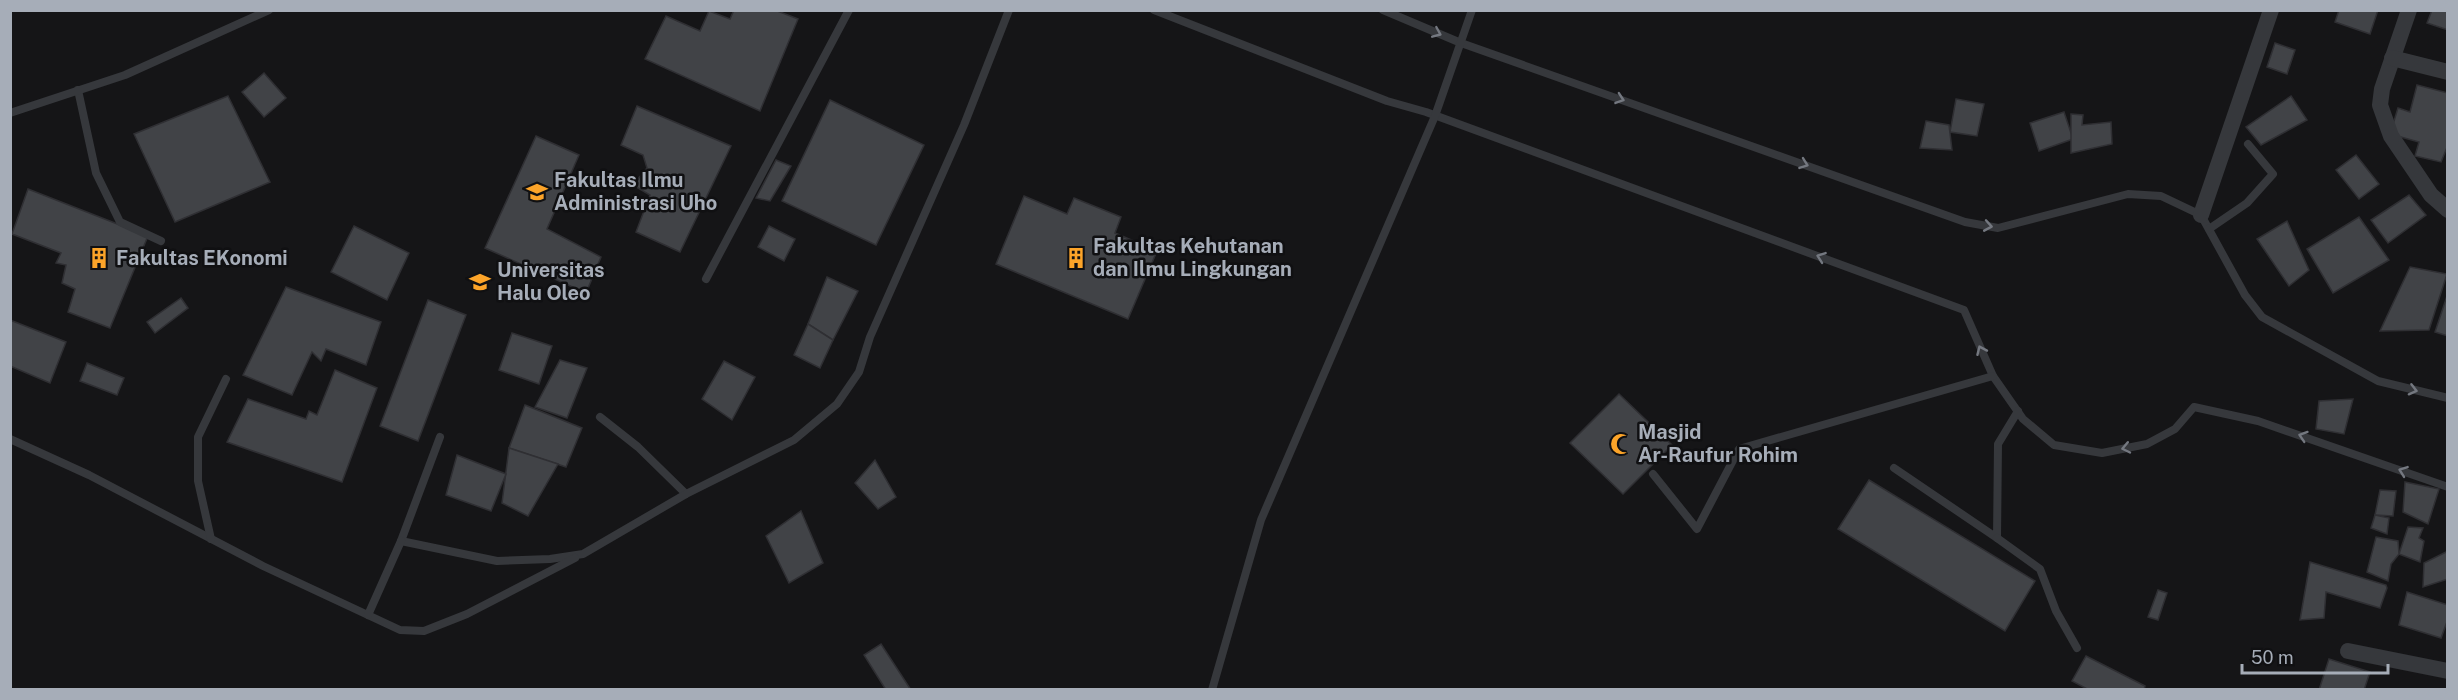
<svg xmlns="http://www.w3.org/2000/svg" width="2458" height="700" viewBox="0 0 2458 700" font-family="'Public Sans',sans-serif">
<style>
.building{fill:#414347;stroke:#2f2f33;stroke-width:1.5}
.lines{fill:none;stroke-linecap:round;stroke-linejoin:round}
.lane{stroke:#36383c;stroke-width:8}
.street{stroke:#36383c;stroke-width:16}
.oneway{stroke:#747880}
.labels{text-anchor:middle;dominant-baseline:central;stroke-width:5;stroke-linejoin:round;paint-order:stroke}
.poi-label{font-size:20px;font-weight:bold;fill:#a6adb8;stroke:#101012;text-anchor:start}
</style>
<rect width="100%" height="100%" fill="#151517"/>
<g class="building">
<polygon points="734,10 775,10 798,19 760,111 645,59 666,16 700,31 709,11 730,19"/>
<polygon points="2339,10 2378,10 2370,34 2335,22"/>
<polygon points="2432,10 2448,10 2448,30 2427,23"/>
<polygon points="2275,43 2295,50 2287,74 2267,67"/>
<polygon points="264,73 286,98 264,117 242,92"/>
<polygon points="2417,85 2448,93 2448,145 2441,162 2415,156 2419,142 2390,134 2398,108 2410,112"/>
<polygon points="228,96 270,182 175,222 134,134"/>
<polygon points="2291,96 2307,120 2261,145 2246,127"/>
<polygon points="1956,99 1984,104 1977,136 1950,132"/>
<polygon points="830,100 924,145 876,245 782,201"/>
<polygon points="637,106 731,146 680,252 636,232 650,195 633,185 647,168 643,155 621,145"/>
<polygon points="2064,112 2073,139 2039,151 2030,123"/>
<polygon points="2071,114 2083,115 2082,125 2111,122 2112,144 2071,153"/>
<polygon points="1926,121 1949,125 1952,150 1920,148"/>
<polygon points="536,136 579,155 547,229 601,257 586,293 485,248"/>
<polygon points="2356,155 2379,184 2359,199 2336,170"/>
<polygon points="776,160 791,166 770,201 756,198"/>
<polygon points="28,189 148,236 110,328 68,312 75,289 62,283 66,265 56,263 61,253 12,234"/>
<polygon points="2409,195 2426,215 2388,243 2371,220"/>
<polygon points="1024,196 1067,214 1074,198 1121,217 1115,233 1157,251 1128,319 996,264"/>
<polygon points="2359,217 2389,260 2333,293 2307,249"/>
<polygon points="2287,221 2309,270 2289,286 2257,239"/>
<polygon points="354,226 409,253 387,300 331,272"/>
<polygon points="769,226 795,239 784,261 758,247"/>
<polygon points="2410,267 2447,274 2429,330 2380,331"/>
<polygon points="827,277 858,291 833,340 808,324"/>
<polygon points="286,287 381,322 366,365 326,349 321,361 312,352 292,395 243,375"/>
<polygon points="2447,296 2448,296 2448,336 2435,332"/>
<polygon points="181,298 188,308 155,333 147,322"/>
<polygon points="428,300 466,315 418,441 380,426"/>
<polygon points="10,320 66,342 50,383 10,366"/>
<polygon points="808,324 833,340 820,368 794,355"/>
<polygon points="512,333 552,346 539,384 499,370"/>
<polygon points="560,360 587,368 567,418 535,407"/>
<polygon points="724,361 755,377 732,420 702,399"/>
<polygon points="87,363 124,378 117,395 80,381"/>
<polygon points="335,370 377,388 342,482 227,442 248,399 306,419 309,411 317,415"/>
<polygon points="1619,394 1672,445 1623,494 1570,443"/>
<polygon points="2353,399 2344,434 2316,429 2319,401"/>
<polygon points="525,405 582,428 566,467 509,448"/>
<polygon points="509,448 558,464 528,516 502,503"/>
<polygon points="457,455 506,474 491,511 446,495"/>
<polygon points="875,460 896,497 878,509 855,483"/>
<polygon points="1869,480 2035,581 2005,631 1838,529"/>
<polygon points="2405,482 2439,489 2428,524 2403,512"/>
<polygon points="2380,490 2396,491 2393,516 2375,515"/>
<polygon points="801,511 823,563 789,583 766,536"/>
<polygon points="2375,515 2389,518 2387,534 2371,528"/>
<polygon points="2408,527 2423,528 2419,538 2424,541 2420,562 2399,554"/>
<polygon points="2376,537 2398,541 2399,554 2391,564 2388,581 2367,572"/>
<polygon points="2448,551 2448,579 2423,587 2424,563"/>
<polygon points="2310,562 2386,585 2387,588 2380,608 2326,592 2324,618 2300,620"/>
<polygon points="2158,590 2167,593 2158,620 2148,617"/>
<polygon points="2407,592 2448,605 2448,619 2441,638 2399,625"/>
<polygon points="881,644 911,690 886,690 864,655"/>
<polygon points="2086,656 2145,686 2144,690 2089,690 2072,681"/>
<polygon points="2329,659 2370,672 2364,690 2319,690"/>
</g>
<g class="lines">
<g class="lane">
<polyline points="1154,10 1387,101 1426,112 1964,310 1993,376 2023,419 2054,445 2102,453 2147,444 2175,429 2194,407 2258,421 2448,487"/>
<polyline points="1383,10 1461,43 1965,222 1998,228 2128,194 2161,196 2201,215 2245,295 2262,317 2378,381 2448,398"/>
<polyline points="78,90 96,173 120,222 161,241"/>
<polyline points="10,113 125,75 269,10"/>
<polyline points="2209,229 2247,203 2273,174 2248,144"/>
<polyline points="706,279 849,10"/>
<polyline points="600,417 638,447 686,494"/>
<polyline points="440,437 401,541 497,561 550,559 583,554 686,494 794,440 837,404 859,372 870,337 964,125 1009,10"/>
<polyline points="10,439 89,475 263,566 400,630 424,631 467,614 575,558"/>
<polyline points="1894,468 1997,538 1998,444 2018,411"/>
<polyline points="1653,474 1697,529 1739,449 1993,376"/>
<polyline points="1997,538 2040,569 2056,611 2077,648"/>
<polyline points="211,539 198,481 198,437 226,379"/>
<polyline points="368,615 401,541"/>
<polyline points="1212,690 1261,520 1435,116 1472,10"/>
</g>
<g class="street">
<polyline points="2409,10 2382,89 2380,105 2391,136 2431,195 2448,210"/>
<polyline points="2392,58 2448,72"/>
<polyline points="2201,215 2271,10"/>
<polyline points="2348,651 2448,671"/>
</g>
</g>
<defs><path id="oneway-chevron" d="M-2-3.5L2.5 0L-2 3.5" fill="none" stroke-width="1.6" stroke-linecap="round" stroke-linejoin="round" transform="scale(1.5)"/></defs>
<g class="oneway">
<use href="#oneway-chevron" transform="translate(1437 33) rotate(23)"/>
<use href="#oneway-chevron" transform="translate(1620 99) rotate(19)"/>
<use href="#oneway-chevron" transform="translate(1804 164) rotate(20)"/>
<use href="#oneway-chevron" transform="translate(1988 226) rotate(10)"/>
<use href="#oneway-chevron" transform="translate(1821 257) rotate(-160)"/>
<use href="#oneway-chevron" transform="translate(1981 350) rotate(-114)"/>
<use href="#oneway-chevron" transform="translate(2413 390) rotate(14)"/>
<use href="#oneway-chevron" transform="translate(2303 436) rotate(-162)"/>
<use href="#oneway-chevron" transform="translate(2126 448) rotate(168)"/>
<use href="#oneway-chevron" transform="translate(2403 471) rotate(-160)"/>
</g>
<defs>
<symbol id="university-bare" viewBox="-9 -9 18 18"><path d="M0-5L7-2L0 1L-7-2ZM-4 1L0 2.5L4 1V4Q0 6-4 4Z" fill="#fca429" stroke="#101012" stroke-width="2.5" paint-order="stroke"/></symbol>
<symbol id="building-bare" viewBox="-9 -9 18 18"><path d="M-4-6H4V6H1V3H-1V6H-4ZM-2.5-4.3h1.7v1.8h-1.7ZM.8-4.3h1.7v1.8H.8ZM-2.5-1h1.7V.8h-1.7ZM.8-1h1.7V.8H.8Z" fill="#fca429" stroke="#101012" stroke-width="2.5" paint-order="stroke"/></symbol>
<symbol id="mosque-bare" viewBox="-9 -9 18 18"><path d="M3.5-4.9A6 6 0 1 0 3.5 4.9A5 5 0 1 1 3.5-4.9Z" fill="#fca429" stroke="#101012" stroke-width="2.5" paint-order="stroke"/></symbol>
</defs>
<g fill-rule="evenodd">
<use href="#university-bare" x="522" y="177" width="30" height="30"/>
<use href="#building-bare" x="84" y="243" width="30" height="30"/>
<use href="#building-bare" x="1061" y="243" width="30" height="30"/>
<use href="#university-bare" x="465" y="267" width="30" height="30"/>
<use href="#mosque-bare" x="1606" y="429" width="30" height="30"/>
</g>
<g class="labels">
<g class="poi-label">
<text x="554" y="180">Fakultas Ilmu<tspan x="554" dy="23">Administrasi Uho</tspan></text>
<text x="1093" y="246">Fakultas Kehutanan<tspan x="1093" dy="23">dan Ilmu Lingkungan</tspan></text>
<text x="116" y="258">Fakultas EKonomi</text>
<text x="497" y="270">Universitas<tspan x="497" dy="23">Halu Oleo</tspan></text>
<text x="1638" y="432">Masjid<tspan x="1638" dy="23">Ar-Raufur Rohim</tspan></text>
</g>
</g>
<rect width="2458" height="700" fill="none" stroke="#a6adb8" stroke-width="24"/>
<path d="M2242 664v9h146v-9" fill="none" stroke="#a6adb8" stroke-width="3"/>
<text x="2251" y="664" font-size="18" fill="#a6adb8" stroke="#101012" stroke-width="4.5" paint-order="stroke">50 m</text>
</svg>
